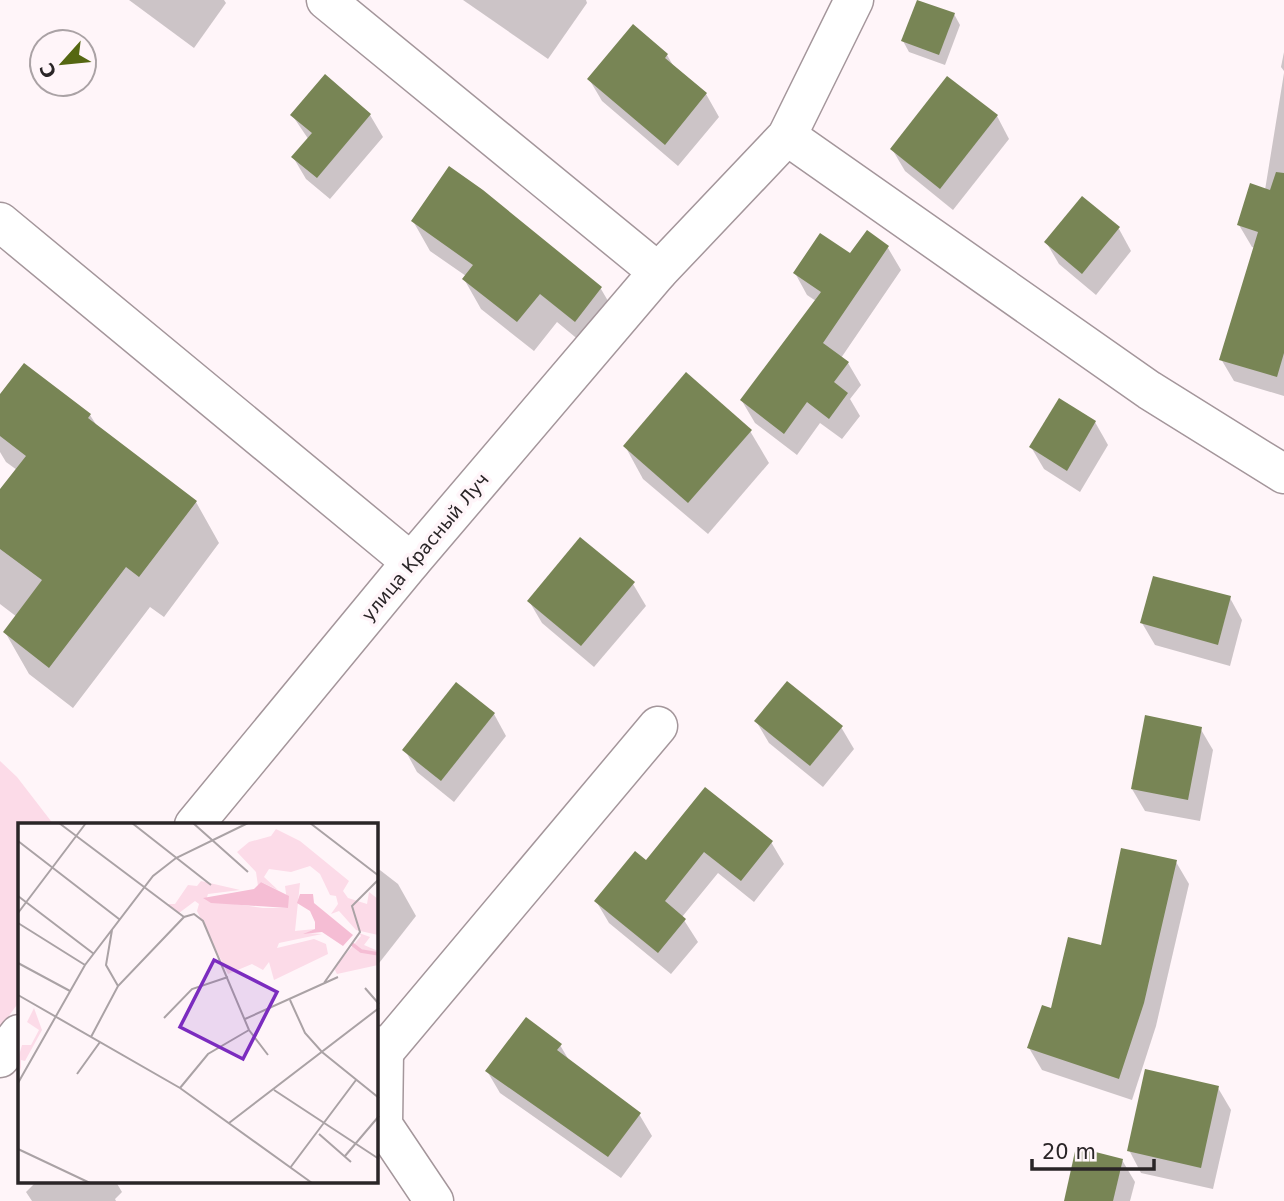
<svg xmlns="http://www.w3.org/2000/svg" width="1284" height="1201" viewBox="0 0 1284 1201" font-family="'DejaVu Sans',sans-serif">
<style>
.green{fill:#fcdbe8}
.shadow{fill:#0003}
.building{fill:#788555}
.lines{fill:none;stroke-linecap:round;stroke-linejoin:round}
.minor-casing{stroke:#a4969b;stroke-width:41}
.minor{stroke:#fff;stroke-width:38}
.labels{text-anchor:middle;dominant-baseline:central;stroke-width:7;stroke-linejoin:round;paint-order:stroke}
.street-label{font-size:18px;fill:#2a2527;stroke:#fff5f9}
.inset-river{fill:none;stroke:#f5bdd4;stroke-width:3.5}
.inset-road{fill:none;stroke:#aaa2a5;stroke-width:2}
.view{fill:#7b2cbf;fill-opacity:0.15;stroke:#7b2cbf;stroke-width:3.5}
.inset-edge{fill:none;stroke:#2a2527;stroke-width:3.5}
</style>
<rect width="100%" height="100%" fill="#fff5f9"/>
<polygon class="green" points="0,761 17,777 54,825 19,825 19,1002 0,1028"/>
<g class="shadow">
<polygon points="129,0 224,0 226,3 194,48"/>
<polygon points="463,0 586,0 587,3 548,59"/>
<polygon points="954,14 960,25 945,65 909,52 903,41"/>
<polygon points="1284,52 1284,71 1281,67"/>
<polygon points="667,55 674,67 706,94 719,117 678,166 602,101 589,79"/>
<polygon points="1284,73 1284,396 1234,381 1221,359 1255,248 1252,247 1239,225 1265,190"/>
<polygon points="292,115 370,115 383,137 330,199 306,179 293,157 309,140"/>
<polygon points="997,116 1009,139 953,210 905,171 892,149"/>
<polygon points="482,192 601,289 618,318 592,351 557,322 534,351 481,309 464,279 466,276 430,251 413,221"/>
<polygon points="1119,229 1131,251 1096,295 1059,264 1046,242"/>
<polygon points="867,233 888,248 901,270 841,358 848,363 861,385 850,399 860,416 842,439 820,423 797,455 755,423 742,401 816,301 807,295 795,273 850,256"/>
<polygon points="0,397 90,415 97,426 196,502 219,543 164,617 150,607 73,708 29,674 5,632 17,617 0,604 0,492 17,470 6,462 0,452"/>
<polygon points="1095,422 1108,445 1080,492 1044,469 1031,447"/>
<polygon points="750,431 769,463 708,534 643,479 625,446"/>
<polygon points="633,584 646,606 594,667 542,623 529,601"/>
<polygon points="1230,598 1242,620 1230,666 1155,645 1142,623"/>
<polygon points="494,714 506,736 454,802 417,772 405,750"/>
<polygon points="756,721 841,727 854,749 823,787 769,743"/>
<polygon points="1200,728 1213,750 1200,821 1145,811 1132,789"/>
<polygon points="705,789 771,842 784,864 754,902 718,873 682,917 698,942 671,974 609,923 596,901 647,863"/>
<polygon points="1176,862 1189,884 1156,1026 1132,1100 1042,1070 1029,1048 1052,1010 1102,947"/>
<polygon points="376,867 398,884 416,916 376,967"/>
<polygon points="560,1045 570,1062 639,1114 652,1136 621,1178 500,1093 487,1071"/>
<polygon points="1218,1088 1231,1110 1213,1189 1141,1173 1129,1150"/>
<polygon points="1122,1160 1135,1182 1130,1201 1065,1201"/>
<polygon points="36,1182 116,1182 122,1192 115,1199 116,1201 32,1201 26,1192"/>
</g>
<g class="building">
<polygon points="917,0 955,13 939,55 901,41"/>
<polygon points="633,24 668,54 665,58 707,93 665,145 587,79"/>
<polygon points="325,74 371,114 317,178 291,157 312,133 290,115"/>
<polygon points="947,76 998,115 940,189 890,149"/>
<polygon points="449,166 483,190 602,287 575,322 540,294 517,322 462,279 473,265 411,221"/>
<polygon points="1276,172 1284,173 1284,353 1277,377 1219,360 1258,232 1237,225 1250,183 1270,190"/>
<polygon points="1082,196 1120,227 1082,274 1044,242"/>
<polygon points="867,230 889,246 823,343 849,362 834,382 848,393 829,419 807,402 784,434 740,400 821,292 793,273 820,233 850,253"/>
<polygon points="24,363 91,414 88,418 197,501 139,577 126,567 49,668 3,632 42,580 0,549 0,489 26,456 0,436 0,394"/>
<polygon points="686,372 752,430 688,503 623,446"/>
<polygon points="1059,398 1096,421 1067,471 1029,447"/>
<polygon points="580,537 635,582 581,646 527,601"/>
<polygon points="1153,576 1231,596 1218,645 1140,623"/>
<polygon points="787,681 843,726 810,766 754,721"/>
<polygon points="456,682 495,713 441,781 402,750"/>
<polygon points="1145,715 1202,727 1188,800 1131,789"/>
<polygon points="705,787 773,841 741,881 704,852 665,901 686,919 658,953 594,901 635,851 646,860"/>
<polygon points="1121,848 1177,860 1144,1003 1119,1079 1027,1048 1042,1005 1051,1008 1068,937 1101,945"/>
<polygon points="526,1017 562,1044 557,1050 641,1113 608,1157 485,1071"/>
<polygon points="1145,1069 1219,1086 1201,1168 1127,1151"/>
<polygon points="1076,1147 1123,1159 1113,1201 1064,1201"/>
</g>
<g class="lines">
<defs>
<g id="minor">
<polyline points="326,0 658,272"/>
<polyline points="787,136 1149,390 1284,474"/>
<polyline points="0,222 411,562"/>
<polyline points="194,825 411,562 658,272 787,136 854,0"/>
<polyline points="376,1045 384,1052 383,1125 434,1201"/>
<polyline points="384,1052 658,726"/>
<polyline points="0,1058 19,1034"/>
</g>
</defs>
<use href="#minor" class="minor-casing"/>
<use href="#minor" class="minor"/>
</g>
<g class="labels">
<g class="street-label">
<text transform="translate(425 547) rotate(-50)">улица Красный Луч</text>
</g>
</g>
<g transform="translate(18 823)">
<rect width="360" height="360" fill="#fff5f9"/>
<path d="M258,6l24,12 49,40 -6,10 5,7 19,6 2,-12 9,7v36l-22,-5 -17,-19 -8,3 7,-10 -2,-8 -6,-1 -10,-21 -10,-8 -19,6 -22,-3 -5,8 14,13 -17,-8 -3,4 -2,-14 -19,-20 12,-10 22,-6zM183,58l39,9 -32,4 -2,6 57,8h25l-3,-22 15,-3 -5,48 20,-2 -9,4 16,1 -43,9 -2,5 37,-9 12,5 2,10 -54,26 -5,-18 -6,8 -11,-6 -24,10 -31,-63 2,-7 -4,-3 -16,12 -12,-9h8l13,-19 9,1zM341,110l11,4 -6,8 14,6v14l-41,9 -3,-6 27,-32zM16,185l8,22 -17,31 -4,-1v11l-3,-12 4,-14h9l8,-15 -12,-8z" fill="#fcdbe8"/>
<path d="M243,59l28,14 -1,12 -77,-5 -8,-5 51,-9zM282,71h13l1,9 39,32 -10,11 -21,-14 -19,2 12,-5v-7l-5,-11 -13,-8z" fill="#f5bdd4"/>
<path class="inset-river" d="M334,121l9,7 18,3"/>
<path class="inset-road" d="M41,0l125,94M114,0l79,62M175,0l55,49M292,0l69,53M0,18l101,78M0,73l76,58M0,90l68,-90M0,100l67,42M94,107l-6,35 12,21M0,140l52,28M306,160l36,-51 -8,-26 27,-27M347,165l14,16M0,172l162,93 132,95M272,177l15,33 17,19 57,46M146,195l28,-29 36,-12M227,196l93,-42M73,214l27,-51 66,-69 10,-3 9,7 46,109 19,25M59,251l23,-32M0,260l67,-118 68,-89 23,-18 72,-35M162,265l28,-34 41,-24M256,267l105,69M211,300l150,-115M301,311l32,28M0,326l72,34M327,333l34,-40M272,345l66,-88"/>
<path class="view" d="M196,137l63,32 -34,67 -63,-32z"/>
<rect width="360" height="360" class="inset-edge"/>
</g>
<g transform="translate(63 63) rotate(243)"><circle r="33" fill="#fff5f9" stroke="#aaa2a5" stroke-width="2"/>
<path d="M0-5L12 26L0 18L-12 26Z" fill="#556712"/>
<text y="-10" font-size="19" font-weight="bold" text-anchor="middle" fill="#2a2527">С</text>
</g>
<path d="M1032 1159v10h122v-10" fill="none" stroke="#2a2527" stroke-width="3.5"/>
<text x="1042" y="1159" font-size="21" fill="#2a2527" stroke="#fff5f9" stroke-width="5" paint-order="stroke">20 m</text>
</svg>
